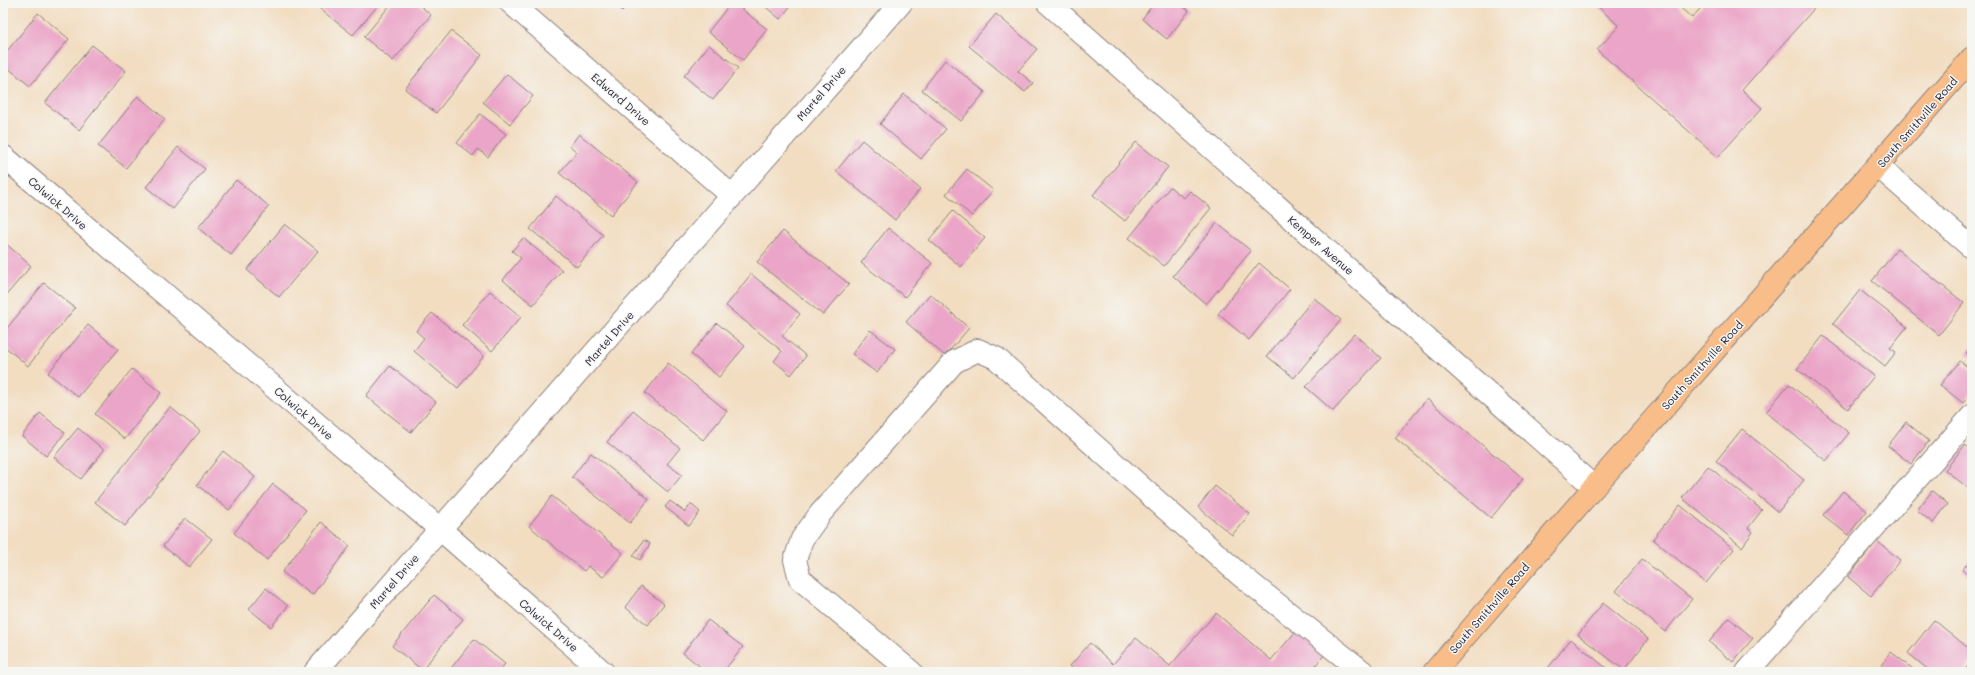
<svg xmlns="http://www.w3.org/2000/svg" width="1975" height="675" viewBox="0 0 1975 675" font-family="Mali,sans-serif">
<style>
.building{fill:#eba5c8}
.lines{fill:none;stroke-linecap:round;stroke-linejoin:round}
.minor-casing{stroke:#8a807e;stroke-width:24}
.major-casing{stroke:#8a807e;stroke-width:24}
.minor{stroke:#fff;stroke-width:22}
.major{stroke:#f8bd89;stroke-width:22}
.labels{text-anchor:middle;dominant-baseline:central;stroke-width:3;stroke-linejoin:round;paint-order:stroke}
.street-label{font-size:11px;fill:#22223b;stroke:#f6f6f2}
</style>
<rect width="100%" height="100%" fill="#f6f6f2"/>
<filter id="ink" filterUnits="userSpaceOnUse"><feTurbulence type="fractalNoise" baseFrequency=".025" numOctaves="2"/><feDisplacementMap in="SourceGraphic" scale="8" xChannelSelector="R" yChannelSelector="G"/><feConvolveMatrix kernelMatrix="1 2 1 2 8 2 1 2 1" color-interpolation-filters="sRGB"/></filter>
<filter id="wash" filterUnits="userSpaceOnUse"><feTurbulence type="fractalNoise" baseFrequency=".012" numOctaves="4" result="noise"/><feDisplacementMap in="SourceGraphic" scale="16" xChannelSelector="R" yChannelSelector="G"/><feGaussianBlur stdDeviation="0.9" result="paint"/><feColorMatrix in="noise" values="0 0 0 0 0 0 0 0 0 0 0 0 0 0 0 0 0 1.4 0 .05"/><feComposite in="paint" operator="in"/></filter>
<g filter="url(#wash)">
<rect width="100%" height="100%" fill="#f2ddc1"/>
<g id="blocks">
<g class="building">
<polygon points="325,3 380,3 353,35 320,9"/>
<polygon points="392,3 417,3 431,15 393,61 364,37"/>
<polygon points="613,3 629,3 622,11"/>
<polygon points="731,3 734,3 767,29 743,60 708,32"/>
<polygon points="761,3 793,3 780,19"/>
<polygon points="1154,3 1178,3 1189,11 1167,39 1142,19"/>
<polygon points="1594,3 1675,3 1692,18 1705,3 1819,3 1742,90 1762,108 1718,157 1597,50 1619,26"/>
<polygon points="38,13 69,39 30,86 3,64 3,56"/>
<polygon points="996,14 1037,49 1018,71 1033,83 1025,92 969,46"/>
<polygon points="451,31 482,55 436,113 405,89"/>
<polygon points="92,45 126,71 79,130 45,103"/>
<polygon points="709,45 738,68 713,100 684,76"/>
<polygon points="945,60 985,92 961,121 922,90"/>
<polygon points="507,74 533,96 510,124 483,102"/>
<polygon points="904,94 946,129 921,159 880,124"/>
<polygon points="138,96 165,119 126,168 98,146"/>
<polygon points="480,114 506,134 488,157 478,149 473,156 457,143"/>
<polygon points="579,134 638,182 611,215 559,173 577,152 570,146"/>
<polygon points="862,140 920,189 895,220 836,171"/>
<polygon points="1136,142 1168,167 1125,221 1093,195"/>
<polygon points="178,147 205,169 173,209 146,187"/>
<polygon points="967,169 993,190 972,216 946,194"/>
<polygon points="236,180 269,206 231,255 198,228"/>
<polygon points="1170,187 1184,198 1190,191 1211,208 1164,266 1129,238"/>
<polygon points="556,196 603,235 577,267 530,229"/>
<polygon points="953,211 985,238 961,267 929,240"/>
<polygon points="1217,223 1251,251 1206,304 1173,276"/>
<polygon points="285,224 318,251 279,297 247,270"/>
<polygon points="888,228 932,263 905,297 861,263"/>
<polygon points="783,231 849,284 823,315 757,262"/>
<polygon points="523,238 562,270 533,305 503,280 521,258 512,251"/>
<polygon points="3,241 31,266 3,299"/>
<polygon points="1897,249 1964,303 1939,335 1872,281"/>
<polygon points="1259,263 1290,289 1249,340 1218,314"/>
<polygon points="751,274 800,314 782,336 806,356 791,375 774,361 782,351 726,306"/>
<polygon points="44,283 75,308 28,366 3,345 3,333"/>
<polygon points="1860,290 1907,327 1890,348 1896,352 1885,366 1833,324"/>
<polygon points="490,291 521,317 492,351 462,325"/>
<polygon points="930,294 969,328 945,356 906,322"/>
<polygon points="1314,298 1341,320 1294,378 1267,356"/>
<polygon points="432,313 484,356 458,388 414,351 424,338 416,331"/>
<polygon points="717,323 745,346 719,377 691,354"/>
<polygon points="88,325 118,349 78,397 48,373"/>
<polygon points="870,330 895,349 877,373 852,354"/>
<polygon points="1354,334 1381,358 1333,411 1306,387"/>
<polygon points="1823,336 1874,376 1848,409 1797,369"/>
<polygon points="1972,345 1972,358 1966,353"/>
<polygon points="1960,361 1972,371 1972,392 1963,403 1940,385"/>
<polygon points="668,363 727,411 703,440 645,393"/>
<polygon points="390,366 436,402 411,432 366,396"/>
<polygon points="132,369 161,393 125,439 95,414"/>
<polygon points="1789,384 1849,433 1826,461 1766,412"/>
<polygon points="1427,399 1523,479 1491,518 1395,438"/>
<polygon points="170,407 200,431 125,526 95,502"/>
<polygon points="633,410 680,448 667,464 682,475 668,492 607,442"/>
<polygon points="40,413 65,433 46,456 22,436"/>
<polygon points="1906,422 1929,441 1911,464 1888,446"/>
<polygon points="78,428 104,450 81,479 54,457"/>
<polygon points="1742,429 1804,480 1778,512 1716,461"/>
<polygon points="1965,445 1972,450 1972,491 1945,470"/>
<polygon points="223,451 255,477 229,510 197,485"/>
<polygon points="591,453 649,499 630,523 572,477"/>
<polygon points="1708,466 1762,510 1748,528 1753,532 1742,547 1682,498"/>
<polygon points="273,484 306,510 267,560 234,533"/>
<polygon points="1215,486 1250,514 1232,535 1198,507"/>
<polygon points="1843,491 1867,511 1848,535 1823,515"/>
<polygon points="1932,491 1948,504 1933,523 1917,510"/>
<polygon points="552,496 623,553 603,577 588,566 584,571 529,526"/>
<polygon points="670,501 685,512 691,504 700,512 689,526 665,507"/>
<polygon points="1680,505 1734,549 1706,583 1653,539"/>
<polygon points="185,518 212,539 189,567 163,546"/>
<polygon points="321,522 350,546 312,595 282,572"/>
<polygon points="644,540 650,544 640,560 633,556"/>
<polygon points="1877,541 1900,560 1871,596 1848,577"/>
<polygon points="1972,558 1972,578 1962,570"/>
<polygon points="1642,559 1692,599 1665,632 1616,591"/>
<polygon points="641,586 664,604 648,625 625,607"/>
<polygon points="266,588 288,606 271,627 249,609"/>
<polygon points="434,595 463,619 422,670 392,646"/>
<polygon points="1603,603 1648,639 1624,670 1578,635"/>
<polygon points="1216,613 1271,660 1298,629 1326,653 1310,672 1077,672 1070,666 1090,643 1113,664 1136,638 1170,666"/>
<polygon points="1729,618 1753,638 1733,662 1709,642"/>
<polygon points="708,620 743,647 723,672 707,672 683,653"/>
<polygon points="1934,620 1972,651 1972,661 1963,672 1931,672 1908,653"/>
<polygon points="474,639 505,664 498,672 448,672"/>
<polygon points="1571,639 1611,672 1553,672 1548,668"/>
<polygon points="1891,652 1917,672 1876,672"/>
</g>
</g>
</g>
<g filter="url(#ink)">
<use href="#blocks" fill-opacity="0" stroke="#8a807e" stroke-width="1"/>
<g class="lines">
<defs>
<g id="minor">
<polyline points="511,3 731,195"/>
<polyline points="1048,3 1594,487"/>
<polyline points="3,156 440,529 603,672"/>
<polyline points="1878,166 1972,248"/>
<polyline points="315,672 901,3"/>
<polyline points="911,672 800,579 795,560 802,539 820,514 954,362 978,350 996,358 1239,574 1363,672"/>
<polyline points="1747,672 1972,416"/>
</g>
<polyline id="major" points="1434,672 1594,487 1972,58"/>
</defs>
<use href="#minor" class="minor-casing"/>
<use href="#major" class="major-casing"/>
<use href="#minor" class="minor"/>
<use href="#major" class="major"/>
</g>
</g>
<g class="labels">
<g class="street-label">
<text transform="translate(821 93) rotate(-49)">Martel Drive</text>
<text transform="translate(621 99) rotate(41)">Edward Drive</text>
<text transform="translate(1917 122) rotate(-49)">South Smithville Road</text>
<text transform="translate(58 203) rotate(41)">Colwick Drive</text>
<text transform="translate(1321 245) rotate(41)">Kemper Avenue</text>
<text transform="translate(609 338) rotate(-49)">Martel Drive</text>
<text transform="translate(1702 365) rotate(-48)">South Smithville Road</text>
<text transform="translate(304 413) rotate(41)">Colwick Drive</text>
<text transform="translate(394 581) rotate(-49)">Martel Drive</text>
<text transform="translate(1489 608) rotate(-49)">South Smithville Road</text>
<text transform="translate(549 625) rotate(41)">Colwick Drive</text>
</g>
</g>
<rect width="1975" height="675" fill="none" stroke="#f6f6f2" stroke-width="16"/>
</svg>
